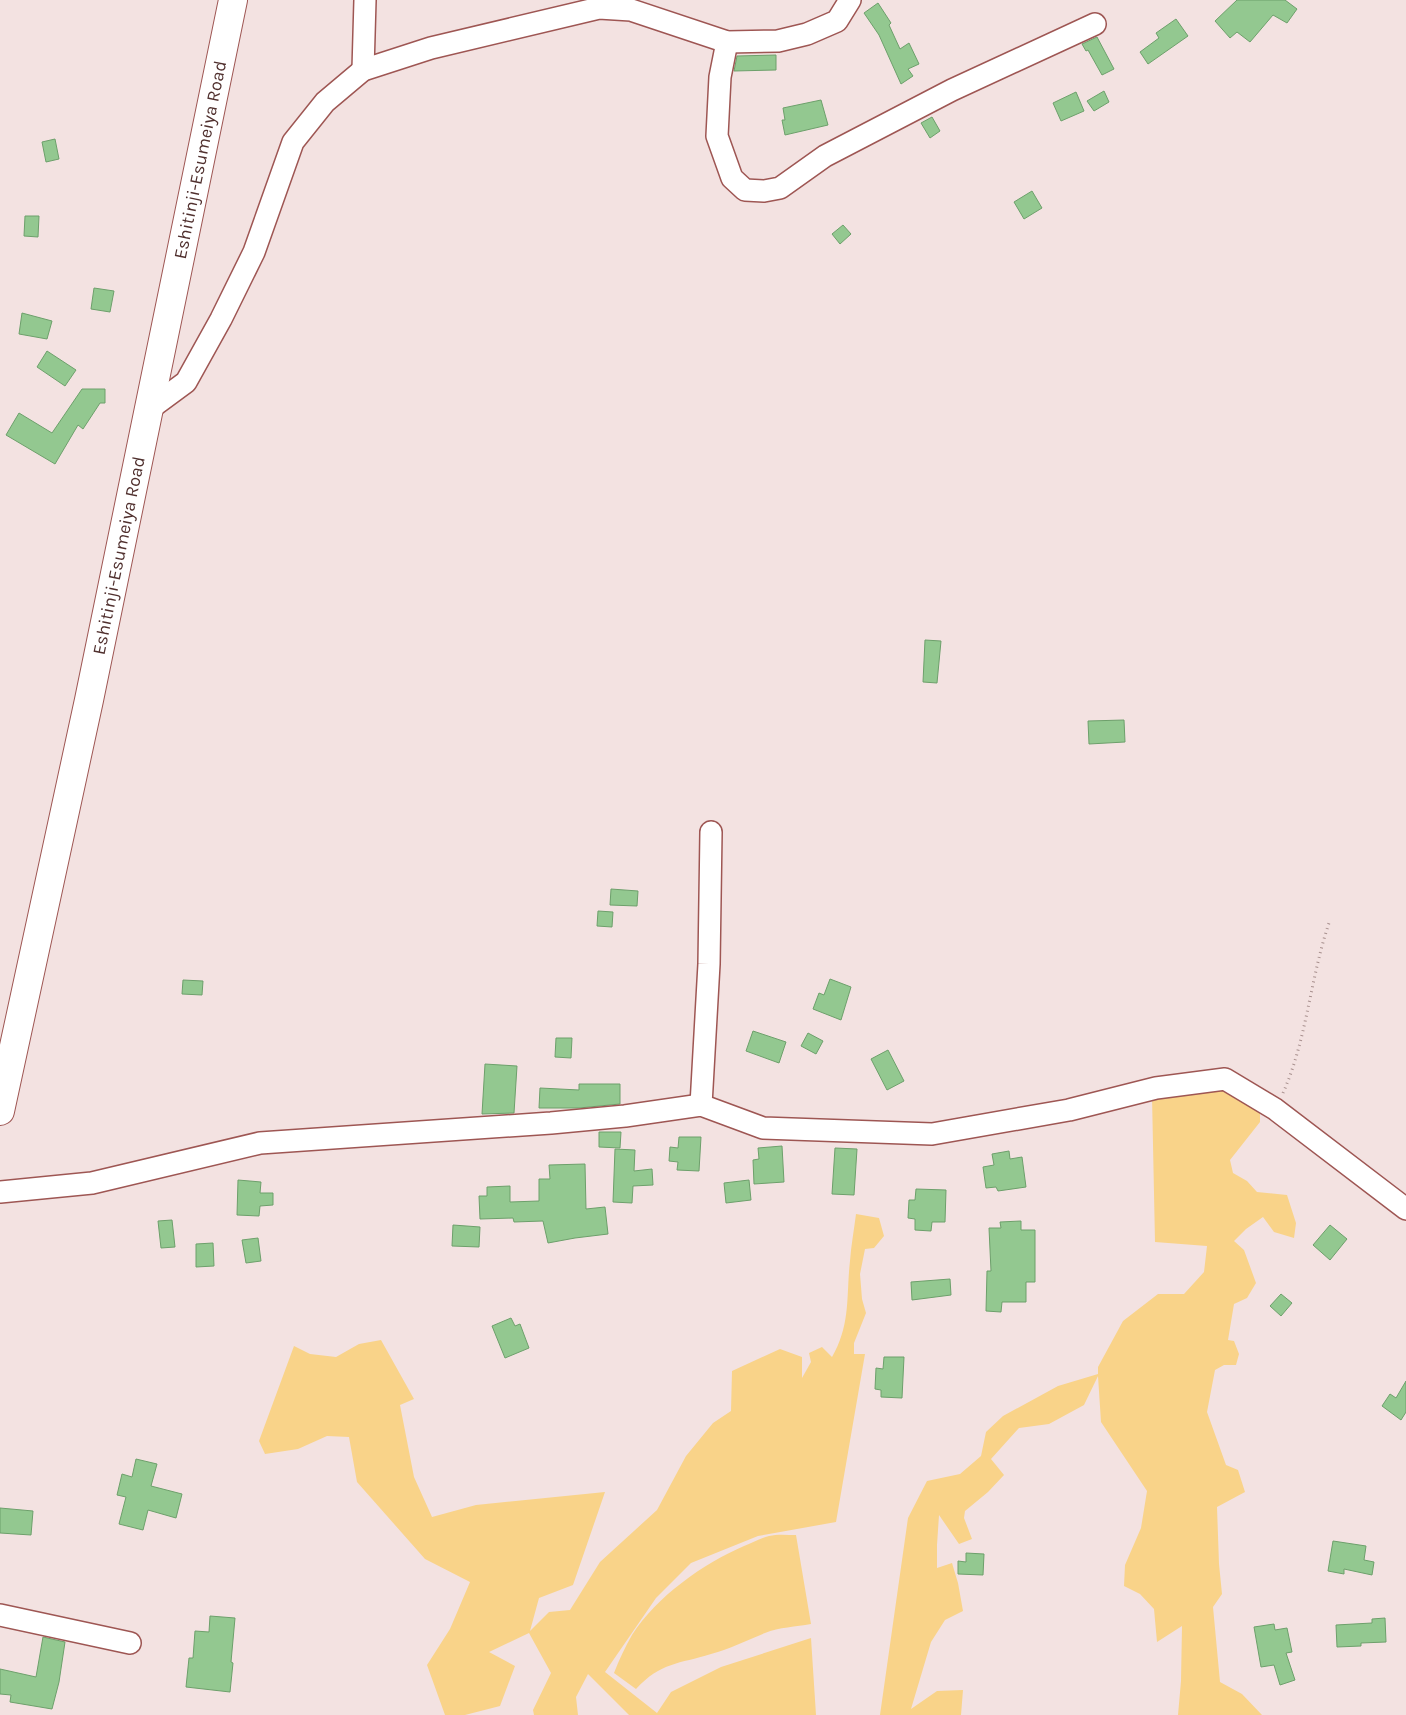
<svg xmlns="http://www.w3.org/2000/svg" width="1406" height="1715" viewBox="0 0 1406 1715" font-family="Karla,sans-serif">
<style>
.green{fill:#f9d389}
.building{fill:#93c890;stroke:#6da06b}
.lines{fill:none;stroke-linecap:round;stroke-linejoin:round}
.minor-casing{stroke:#9e5653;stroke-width:24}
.highway-casing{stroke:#9e5653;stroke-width:30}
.path{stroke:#a8908e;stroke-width:3;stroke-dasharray:1 4;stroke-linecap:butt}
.minor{stroke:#fff;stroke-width:21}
.highway{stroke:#fff;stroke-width:28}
.labels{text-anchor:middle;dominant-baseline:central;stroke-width:5;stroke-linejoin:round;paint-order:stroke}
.street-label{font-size:18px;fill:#50302e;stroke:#f3e2e1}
</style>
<rect width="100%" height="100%" fill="#f3e2e1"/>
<g class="green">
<polygon points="1227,1087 1260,1111 1260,1122 1230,1160 1233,1173 1247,1181 1257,1192 1287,1195 1296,1223 1294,1238 1274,1232 1263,1217 1246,1229 1234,1241 1244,1250 1256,1283 1247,1298 1234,1304 1228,1340 1234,1341 1239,1354 1236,1365 1224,1365 1215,1370 1207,1412 1226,1465 1238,1470 1245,1492 1217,1507 1219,1564 1222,1594 1213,1607 1220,1682 1242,1694 1262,1715 1178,1715 1181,1681 1182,1626 1157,1642 1154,1609 1140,1594 1124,1586 1125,1565 1141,1528 1147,1491 1101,1422 1098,1376 1084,1405 1049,1424 1019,1428 991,1459 1004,1475 988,1492 965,1511 964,1518 972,1539 959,1544 939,1515 937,1545 937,1568 952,1563 958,1583 963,1611 945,1620 931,1642 911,1709 937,1691 963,1690 961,1715 880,1715 908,1518 927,1481 960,1474 981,1456 986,1432 1003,1416 1058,1386 1098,1374 1098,1367 1123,1321 1158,1294 1184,1294 1204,1272 1207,1246 1155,1242 1152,1096"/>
<path d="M856,1214l23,4 5,18 -10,12 -9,1 -5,25 2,25 4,14 -12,30v11h11l-29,168 -78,14 -67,27 -35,35 -51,74 52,41 14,-21 50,-25 90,-29 5,77h-187l-41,-41 -12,23 2,18h-44l-1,-5 18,-37 -22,-40 -40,19 26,14 -15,40 -35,9h-20l-18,-50 23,-36 20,-47 -45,-23 -68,-77 -8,-45 -22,-1 -29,13 -33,5 -6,-13 35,-95 16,8 26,3 23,-13 22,-4 33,59 -14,6 14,72 18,40 44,-12 129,-13 -32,93 -34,13 -9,33 19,-19 21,-2 30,-48 57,-52 29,-54 27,-33 18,-12 1,-40 48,-22 22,8v21l9,-16 -2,-9 13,-6 10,10c19,-33 14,-60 18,-96 1,-15 4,-31 6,-47z"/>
<path d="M796,1535l15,89c-15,3 -32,3 -46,9 -18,7 -35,16 -54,21 -32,10 -50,8 -75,35l-22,-16c5,-13 11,-26 18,-38 24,-38 72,-72 112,-89 8,-3 17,-8 25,-10 8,-2 18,-1 27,-1z"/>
</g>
<g class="building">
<polygon points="1237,0 1285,0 1297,9 1287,23 1273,15 1250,42 1237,32 1230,38 1215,21"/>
<polygon points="878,3 891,23 889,25 900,49 909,43 919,64 908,69 913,76 901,84 879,35 864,13"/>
<polygon points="1176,19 1188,36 1148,64 1140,52 1159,38 1156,33"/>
<polygon points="1097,37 1114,69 1102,75 1088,50 1086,51 1082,44"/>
<polygon points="776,55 776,70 734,71 737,56"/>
<polygon points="1104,91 1109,102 1094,111 1087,101"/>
<polygon points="1076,92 1084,111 1061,121 1053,103"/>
<polygon points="821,100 828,125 785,135 782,120 785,120 783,108"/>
<polygon points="932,117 940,131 930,138 921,123"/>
<polygon points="55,139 59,159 46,162 42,142"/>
<polygon points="1032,191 1042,208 1024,219 1014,202"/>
<polygon points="25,216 39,216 38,237 24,236"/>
<polygon points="843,225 851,234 840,244 832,234"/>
<polygon points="94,288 114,291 110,312 91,309"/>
<polygon points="22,313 52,321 47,339 19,334"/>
<polygon points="47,351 76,370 65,386 37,367"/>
<polygon points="82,389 105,389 105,403 100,403 83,429 78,425 55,464 6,435 19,413 52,433"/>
<polygon points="925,640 941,641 937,683 923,682"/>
<polygon points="1124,720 1125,742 1089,744 1088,721"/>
<polygon points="611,889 638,891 637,906 610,905"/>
<polygon points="598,911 613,912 612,927 597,926"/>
<polygon points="830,979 851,987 841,1020 813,1009 819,993 824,995"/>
<polygon points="183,980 203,981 202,995 182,994"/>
<polygon points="753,1031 786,1042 779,1063 746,1051"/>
<polygon points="808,1033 823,1041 816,1054 801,1046"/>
<polygon points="556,1038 572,1038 571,1058 555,1057"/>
<polygon points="888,1050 904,1081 887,1090 871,1059"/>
<polygon points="485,1064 517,1066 514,1113 482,1114"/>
<polygon points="579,1084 620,1084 620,1104 579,1108 539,1108 540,1088 579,1090"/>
<polygon points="599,1132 621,1132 620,1148 599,1147"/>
<polygon points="679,1137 701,1137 699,1171 677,1170 678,1162 669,1161 670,1147 678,1148"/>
<polygon points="782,1146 784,1182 754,1184 753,1160 759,1159 758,1148"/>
<polygon points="835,1148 857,1149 854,1195 832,1194"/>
<polygon points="615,1149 635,1150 634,1171 652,1169 653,1185 633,1186 632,1203 613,1202"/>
<polygon points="1009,1151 1010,1159 1022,1157 1026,1187 998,1191 996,1187 986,1188 983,1167 994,1165 992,1154"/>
<polygon points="585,1164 586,1209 605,1207 608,1234 575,1238 548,1243 543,1221 514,1222 513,1218 480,1219 479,1196 487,1196 487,1187 510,1186 510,1202 539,1201 539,1179 550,1179 549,1165"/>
<polygon points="238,1180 261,1182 260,1193 273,1193 273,1205 260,1206 259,1216 237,1215"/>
<polygon points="749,1180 751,1200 726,1203 724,1183"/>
<polygon points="916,1189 946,1190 945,1222 932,1222 931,1231 915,1230 915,1219 908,1218 909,1200 915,1200"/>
<polygon points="172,1220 175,1247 161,1248 158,1221"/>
<polygon points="1021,1221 1021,1230 1035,1230 1035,1282 1026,1282 1026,1302 1002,1302 1001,1312 986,1311 987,1271 991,1271 989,1228 1001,1228 1000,1222"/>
<polygon points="453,1225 480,1227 479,1247 452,1246"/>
<polygon points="1330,1225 1347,1239 1330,1260 1313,1245"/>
<polygon points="258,1238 261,1261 246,1263 242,1240"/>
<polygon points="213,1243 214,1266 196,1267 196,1244"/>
<polygon points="950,1279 951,1295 912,1300 911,1282"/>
<polygon points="1281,1294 1292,1303 1281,1316 1270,1306"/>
<polygon points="511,1318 515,1326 520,1324 529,1348 505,1358 492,1326"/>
<polygon points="884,1357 904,1357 902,1398 881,1397 881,1390 875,1389 876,1368 883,1369"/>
<polygon points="1406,1381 1406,1412 1401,1420 1382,1406 1390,1394 1396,1398"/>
<polygon points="136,1459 157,1464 151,1486 182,1494 176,1518 148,1510 143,1530 119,1524 126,1497 117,1495 122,1474 132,1477"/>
<polygon points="0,1508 33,1511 31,1535 0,1533"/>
<polygon points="1333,1541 1366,1546 1364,1560 1374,1562 1372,1575 1344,1569 1344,1574 1328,1571"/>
<polygon points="966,1553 984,1554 983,1575 958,1574 958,1561 966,1562"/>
<polygon points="210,1616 235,1618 231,1662 233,1663 230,1692 186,1687 189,1658 193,1658 195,1631 209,1632"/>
<polygon points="1385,1618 1386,1642 1361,1643 1361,1646 1337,1647 1336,1625 1372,1623 1372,1619"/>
<polygon points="1274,1624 1275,1630 1287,1628 1292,1652 1286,1653 1295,1680 1280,1685 1274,1665 1261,1667 1254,1627"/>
<polygon points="43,1637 65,1642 59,1682 52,1709 10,1702 11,1695 0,1694 0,1669 36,1677"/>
</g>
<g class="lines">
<defs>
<g id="minor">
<polyline points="727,42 720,77 717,136 732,178 745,190 764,191 780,188 825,156 952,90 1095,24"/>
<polyline points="363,70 365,0"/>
<polyline points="148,410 186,382 221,319 254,252 293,142 325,102 363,70 431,48 599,8 631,10 727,42 778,41 807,34 837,21 850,0"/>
<polyline points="701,1105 709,964 711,832"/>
<polyline points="0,1192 92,1183 260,1143 551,1123 625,1116 701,1105 763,1128 932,1134 1069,1110 1156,1088 1225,1079 1275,1109 1406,1209"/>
<polyline points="0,1615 130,1643"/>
</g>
<g id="highway">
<path id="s1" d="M0,1111l89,-411 144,-700"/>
</g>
</defs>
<use href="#minor" class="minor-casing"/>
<use href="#highway" class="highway-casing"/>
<path class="path" d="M1283,1093c24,-54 27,-114 46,-170"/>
<use href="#minor" class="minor"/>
<use href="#highway" class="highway"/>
</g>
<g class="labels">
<g class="street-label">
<text stroke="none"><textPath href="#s1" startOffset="972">Eshitinji-Esumeiya Road</textPath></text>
<text stroke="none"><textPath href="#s1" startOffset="568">Eshitinji-Esumeiya Road</textPath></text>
</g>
</g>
</svg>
